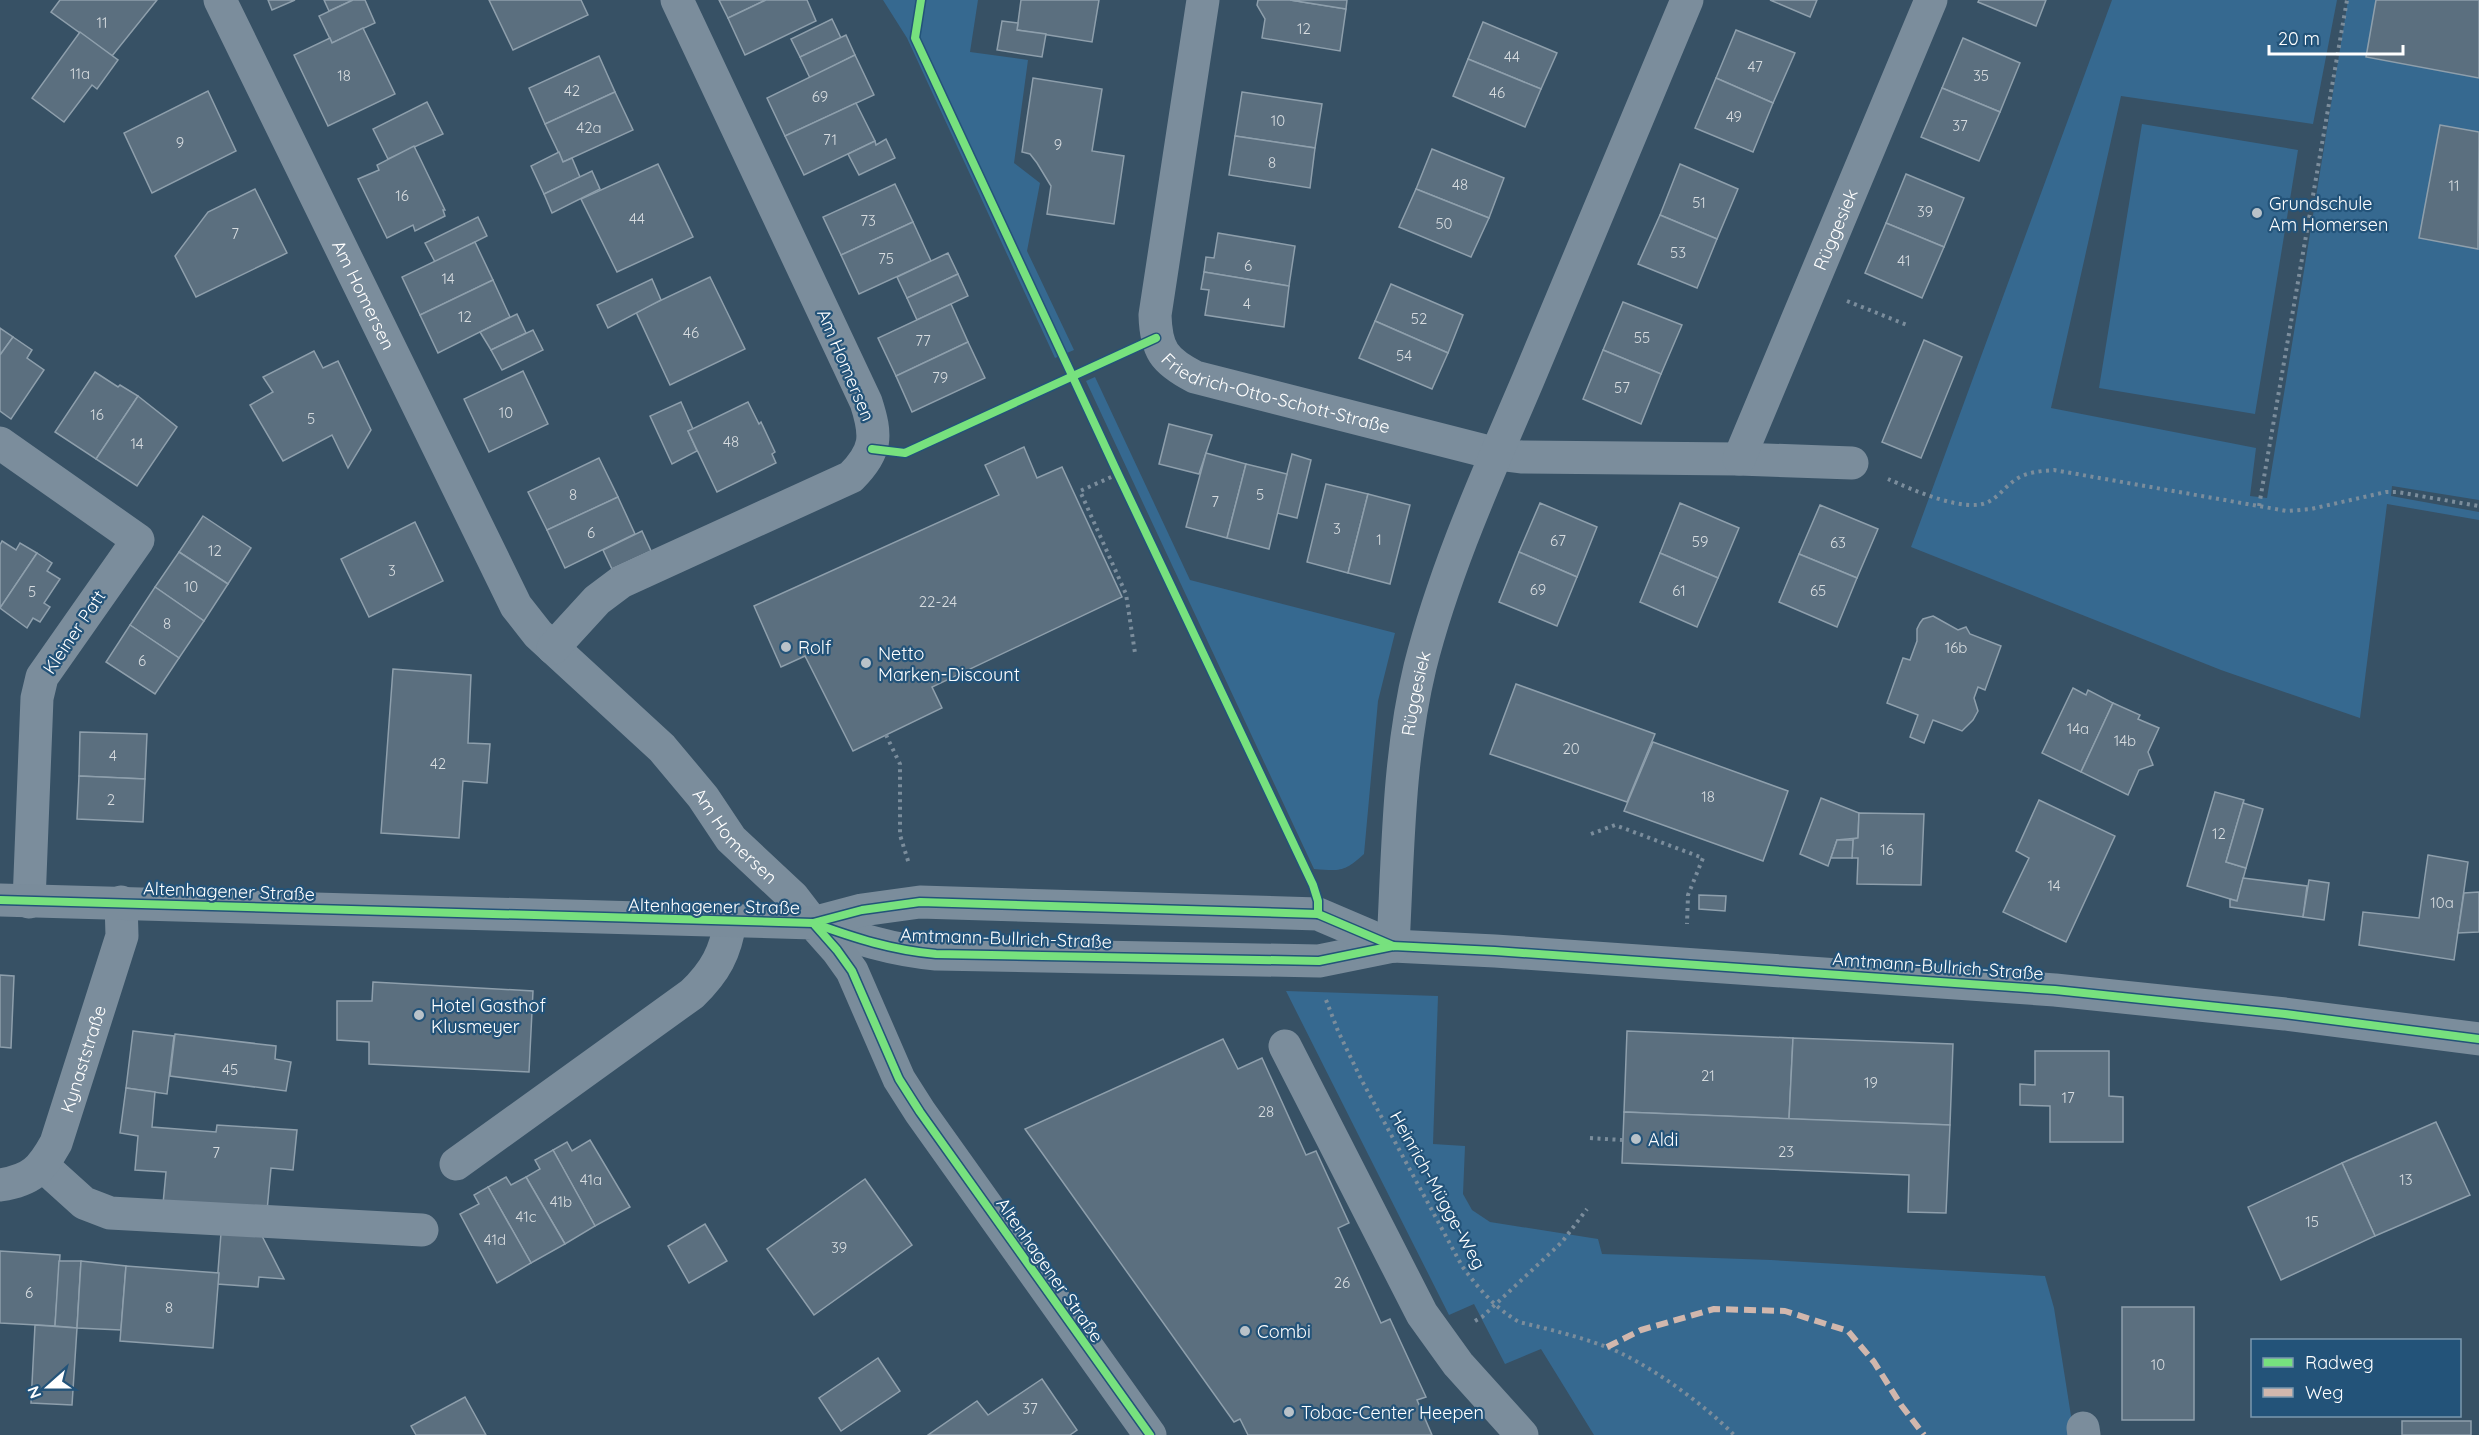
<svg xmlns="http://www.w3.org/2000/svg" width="2479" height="1435" viewBox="0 0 2479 1435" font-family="Quicksand,sans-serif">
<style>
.green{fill:#366990}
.building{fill:#5b6f7f;stroke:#8e9fac;stroke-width:1.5}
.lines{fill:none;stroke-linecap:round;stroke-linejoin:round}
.path{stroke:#7b8d9c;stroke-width:4;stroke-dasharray:3 4.5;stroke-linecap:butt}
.minor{stroke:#7b8d9c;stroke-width:33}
.major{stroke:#7a8c9b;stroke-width:33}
.quiet{stroke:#d1b7ad;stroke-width:6;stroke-dasharray:12 6;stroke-linecap:butt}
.cycleway-casing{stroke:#235379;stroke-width:11}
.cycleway{stroke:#77e17e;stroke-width:8}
.poi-dot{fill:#b9c2c9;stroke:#235379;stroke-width:2}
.labels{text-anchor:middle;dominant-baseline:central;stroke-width:4.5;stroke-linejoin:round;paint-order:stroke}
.number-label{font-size:15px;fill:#d6dbdf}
.poi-label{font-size:18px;fill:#fff;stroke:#235379;text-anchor:start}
.street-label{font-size:18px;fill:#fff;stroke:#235379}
</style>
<rect width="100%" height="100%" fill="#375165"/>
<g class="green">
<polygon points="883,0 978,0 970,52 1028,60 1014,163 1040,183 1027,251 1074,350 1055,358 907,38"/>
<polygon points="2112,0 2337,0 2313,124 2121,96 2051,408 2256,448 2250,496 2267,498 2348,0 2376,0 2479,78 2479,132 2440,125 2419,238 2478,249 2479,244 2479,500 2392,486 2391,496 2479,512 2479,520 2387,504 2360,718 2221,670 1911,547"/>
<polygon points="2142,124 2298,150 2255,414 2099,388"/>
<path d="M1095,377l95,203 205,53 -17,68 -14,153c-20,18 -23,17 -50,15l-228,-488z"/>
<polygon points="1286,991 1438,996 1433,1144 1465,1146 1463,1194 1472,1210 1490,1222 1598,1239 1602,1254 1771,1260 2045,1276 2054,1308 2074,1435 1594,1435 1541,1349 1505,1364 1474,1304 1449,1315"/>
</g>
<g class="building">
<polygon points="60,0 157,0 112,56 51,12"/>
<polygon points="268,0 295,0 272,10"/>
<polygon points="324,0 353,0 329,11"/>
<polygon points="353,0 365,0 375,23 332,43 319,16"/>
<polygon points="489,0 581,0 588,15 513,50"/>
<polygon points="719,0 766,0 728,18"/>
<polygon points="766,0 807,0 816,21 745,55 728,18"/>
<polygon points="1021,0 1099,0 1092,42 1017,30"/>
<polygon points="1258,0 1290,0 1346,9 1340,51 1262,38 1265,19 1257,5"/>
<polygon points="1290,0 1347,0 1346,9"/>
<polygon points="1770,0 1817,0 1810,17"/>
<polygon points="1979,0 2046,0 2036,26 1978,2"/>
<polygon points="2376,0 2479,0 2479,78 2366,57"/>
<polygon points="832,19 841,38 800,57 791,39"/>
<polygon points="1002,21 1018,23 1017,30 1046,34 1042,57 997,50"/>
<polygon points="1483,22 1557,53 1541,89 1468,59"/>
<polygon points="363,28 395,94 328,126 294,55 330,38 332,43"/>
<polygon points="1736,30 1795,53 1773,103 1716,78"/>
<polygon points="80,32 118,60 97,89 92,85 64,122 32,98"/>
<polygon points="846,35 855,55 810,78 800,57"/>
<polygon points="1963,38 2020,63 2000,112 1942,88"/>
<polygon points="855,55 874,95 785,136 767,98"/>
<polygon points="599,56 615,92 545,124 529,88"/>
<polygon points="1468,59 1541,89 1525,127 1453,96"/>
<polygon points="1033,78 1102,89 1092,151 1124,156 1114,224 1047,214 1051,186 1037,163 1030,154 1022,152"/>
<polygon points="1716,78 1773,103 1753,152 1695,128"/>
<polygon points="1942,88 2000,112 1979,161 1921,137"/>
<polygon points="208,91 236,151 152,193 124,133"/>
<polygon points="615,92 633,130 563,162 545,124"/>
<polygon points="1242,92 1322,104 1315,148 1235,136"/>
<polygon points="427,102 443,134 388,159 373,129"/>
<polygon points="856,103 875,141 804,175 785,136"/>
<polygon points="2440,125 2479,132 2478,249 2419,238"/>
<polygon points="1235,136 1315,148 1310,188 1229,175"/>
<polygon points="886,139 895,158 859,175 848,154 875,141 876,145"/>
<polygon points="414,146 445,210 443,210 445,216 415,231 413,225 387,238 358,179 379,170 377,165"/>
<polygon points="1432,149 1504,178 1489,218 1416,189"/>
<polygon points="559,152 563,162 572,158 580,177 544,194 531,166"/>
<polygon points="658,164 693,237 617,272 581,199"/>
<polygon points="1680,164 1738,189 1717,239 1660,215"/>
<polygon points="592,171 600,189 552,213 544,194"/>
<polygon points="1906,174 1964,198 1944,247 1886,223"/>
<polygon points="895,184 913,222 841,255 823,217"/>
<polygon points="255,189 287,253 196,297 175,256 208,212"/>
<polygon points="1416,189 1489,218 1471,257 1399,227"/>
<polygon points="1660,215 1717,239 1697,288 1638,264"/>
<polygon points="478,217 487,236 435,262 425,243"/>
<polygon points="913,222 931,261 859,294 841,255"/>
<polygon points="1886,223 1944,247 1922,298 1865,273"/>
<polygon points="1218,233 1295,246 1289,286 1204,272 1206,257 1214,258"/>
<polygon points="475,242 493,280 420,315 402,277"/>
<polygon points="948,253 958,274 907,298 897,277"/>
<polygon points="1204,272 1289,286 1284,327 1205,315 1209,290 1201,289"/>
<polygon points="958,274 968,296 917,320 907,298"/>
<polygon points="710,277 745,349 670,385 636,312"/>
<polygon points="652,279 661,300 608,328 597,305"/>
<polygon points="493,280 510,317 438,353 420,315"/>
<polygon points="1391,284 1463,315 1448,353 1375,321"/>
<polygon points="1623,302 1682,325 1661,374 1603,350"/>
<polygon points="951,304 968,342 896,376 878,338"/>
<polygon points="517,314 526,333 491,350 480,332"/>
<polygon points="1375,321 1448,353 1432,389 1359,358"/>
<polygon points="0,328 13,337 0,355"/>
<polygon points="533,330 543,350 502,370 491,350"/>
<polygon points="13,337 32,350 27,358 44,370 11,419 0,411 0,355"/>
<polygon points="1924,340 1962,357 1921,458 1882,442"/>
<polygon points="968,342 985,378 912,412 896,376"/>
<polygon points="1603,350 1661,374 1641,424 1583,399"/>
<polygon points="314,351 323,368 338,361 371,430 348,468 332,435 283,461 250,405 273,392 263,377"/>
<polygon points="523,371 548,424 489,452 464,399"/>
<polygon points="95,372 118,387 120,385 138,396 96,459 55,432"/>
<polygon points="138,396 177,427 137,486 96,459"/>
<polygon points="681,402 693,429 688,431 697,451 672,464 650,416"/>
<polygon points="748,402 759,424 761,422 775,452 772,454 776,463 717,492 688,431"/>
<polygon points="1169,424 1212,435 1199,474 1159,464"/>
<polygon points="1024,447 1037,478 1062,467 1122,597 932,687 942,708 853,751 805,656 781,667 754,606 999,495 985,465"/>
<polygon points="1206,453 1246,464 1227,538 1186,527"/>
<polygon points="1292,454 1311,460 1297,518 1277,513"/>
<polygon points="599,458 618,497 547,530 528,492"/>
<polygon points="1246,464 1287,474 1269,549 1227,538"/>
<polygon points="1326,484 1368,494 1348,573 1307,562"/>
<polygon points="1368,494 1410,505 1390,584 1348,573"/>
<polygon points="618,497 635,534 565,568 547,530"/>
<polygon points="1540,503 1597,527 1577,577 1519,552"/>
<polygon points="1680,503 1739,528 1718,578 1660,553"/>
<polygon points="1820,505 1878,529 1857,578 1799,554"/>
<polygon points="203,516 251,548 228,584 179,552"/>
<polygon points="415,522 443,581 369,617 341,559"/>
<polygon points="642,531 651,551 612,569 603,550"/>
<polygon points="2,541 16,550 20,543 37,553 0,608 0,545"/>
<polygon points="179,552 228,584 204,621 155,587"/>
<polygon points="1519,552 1577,577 1557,626 1499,602"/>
<polygon points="37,553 52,563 47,571 60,579 44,603 50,607 40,622 33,618 27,628 0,608"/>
<polygon points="1660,553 1718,578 1697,627 1640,602"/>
<polygon points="1799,554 1857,578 1837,627 1779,602"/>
<polygon points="155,587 204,621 179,658 130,625"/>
<polygon points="1933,616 1958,630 1966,627 1970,634 2001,646 1985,690 1978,687 1974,698 1978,711 1973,720 1962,731 1933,720 1924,743 1910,737 1918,715 1887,703 1903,658 1910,660 1917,641 1917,629 1920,623 1923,619"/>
<polygon points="130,625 179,658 155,694 106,662"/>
<polygon points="393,669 471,675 468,743 490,744 487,783 463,781 459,838 381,833"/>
<polygon points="1516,684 1655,734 1627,802 1490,754"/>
<polygon points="2073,688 2086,695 2088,690 2113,703 2081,772 2042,753"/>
<polygon points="2113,703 2140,715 2138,719 2159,728 2148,752 2153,765 2139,770 2128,795 2081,772"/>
<polygon points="80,732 147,734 145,779 79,776"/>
<polygon points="1653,742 1788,791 1763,861 1624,811"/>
<polygon points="79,776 145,779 143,822 77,819"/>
<polygon points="2215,792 2244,800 2226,862 2246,868 2237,901 2187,886"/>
<polygon points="1821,798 1859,813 1858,838 1837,840 1828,866 1800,854"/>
<polygon points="2039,800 2115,836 2066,942 2003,912 2029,858 2016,851"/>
<polygon points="2243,803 2263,809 2246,868 2226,862"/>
<polygon points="1859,813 1924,814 1921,885 1857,884 1858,858 1852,858 1853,839 1858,838"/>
<polygon points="1837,840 1853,840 1852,858 1831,858"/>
<polygon points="2428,855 2468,862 2454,960 2359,945 2363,912 2419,918"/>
<polygon points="2243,878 2307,886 2303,917 2230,907 2230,899 2237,901"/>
<polygon points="2309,880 2329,883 2324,920 2303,917"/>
<polygon points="2479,892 2479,932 2458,933 2464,893"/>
<polygon points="1699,895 1726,896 1725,911 1699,909"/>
<polygon points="0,975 14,976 11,1048 0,1047"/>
<polygon points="373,982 533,991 529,1072 369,1064 369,1042 337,1040 337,1001 372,1001"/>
<polygon points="133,1031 174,1036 167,1094 126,1088"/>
<polygon points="1627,1031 1793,1038 1789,1119 1624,1112"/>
<polygon points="175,1034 276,1046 275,1059 291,1062 286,1091 170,1076"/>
<polygon points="1793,1038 1953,1044 1950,1125 1789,1119"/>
<polygon points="1223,1039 1238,1069 1262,1058 1306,1155 1316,1151 1349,1223 1338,1228 1381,1323 1390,1319 1426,1397 1417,1400 1432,1435 1248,1435 1240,1419 1234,1422 1025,1129"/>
<polygon points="2035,1051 2109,1051 2109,1096 2123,1097 2123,1142 2050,1142 2050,1106 2020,1105 2020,1084 2035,1085"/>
<polygon points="126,1088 155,1092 152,1127 216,1132 217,1125 297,1130 293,1170 271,1168 267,1211 163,1204 166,1172 135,1170 138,1136 120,1133"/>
<polygon points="1624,1112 1950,1125 1946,1213 1908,1212 1909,1175 1622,1163"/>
<polygon points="2436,1122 2470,1195 2375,1236 2342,1163"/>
<polygon points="590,1140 630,1207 595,1226 553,1150 567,1142 572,1151"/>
<polygon points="553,1150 595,1226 565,1244 526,1177 540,1169 535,1160"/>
<polygon points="2342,1163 2375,1236 2281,1280 2248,1207"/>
<polygon points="506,1177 511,1185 526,1177 565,1244 531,1263 488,1187"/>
<polygon points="865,1179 912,1245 814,1315 767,1249"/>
<polygon points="488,1187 531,1263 497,1283 460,1214 479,1204 474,1195"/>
<polygon points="705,1224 727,1261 689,1283 668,1246"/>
<polygon points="221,1233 262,1236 284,1279 259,1277 258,1287 217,1284"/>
<polygon points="0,1251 60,1255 55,1326 0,1323"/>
<polygon points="59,1261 81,1261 77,1328 55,1326"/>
<polygon points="81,1261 126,1266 121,1330 77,1328"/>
<polygon points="126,1266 219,1273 213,1348 120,1341"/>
<rect x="2122" y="1307" width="72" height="113"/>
<polygon points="35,1325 77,1328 72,1405 31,1403"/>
<polygon points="878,1358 900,1391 841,1431 819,1398"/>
<polygon points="1042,1379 1077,1430 1070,1435 928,1435 977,1401 988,1415"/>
<polygon points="465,1397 486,1435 416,1435 411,1426"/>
<rect x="2402" y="1421" width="69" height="14"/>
</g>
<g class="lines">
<g class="path">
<polyline points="1847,301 1907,325"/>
<polyline points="1118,474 1080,491 1126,594 1135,653"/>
<path d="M1888,479c23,10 79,36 102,22 9,-5 16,-15 25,-21 11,-8 26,-9 39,-10l233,41 24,-2 75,-17h11l82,14"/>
<polyline points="2259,506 2347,0"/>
<polyline points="886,735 900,764 900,835 909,864"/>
<polyline points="1591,834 1615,825 1703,858 1688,895 1687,924"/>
<path d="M1326,1000l12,31 23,48 101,187c16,22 33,42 57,56 29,7 58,14 85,24 41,15 100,58 130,89"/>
<polyline points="1590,1138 1622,1140"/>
<polyline points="1475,1321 1482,1317 1562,1242 1587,1209"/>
</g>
<g class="minor">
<path id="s1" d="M220,0l296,606 22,28 124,114 41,49 28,42 62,58 20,26"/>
<path id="s2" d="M1203,0l-48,315c1,35 9,46 40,62l302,77 24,3 218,2 113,4"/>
<polyline points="0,443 138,540 42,677 37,698 29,902"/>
<path id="s3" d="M1739,459l192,-459"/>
<path d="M553,648l44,-48 24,-18 230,-105c26,-26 26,-41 15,-75l-189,-402"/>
<path d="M813,923c42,15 78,27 123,31l383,7 74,-15 102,5 560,39 230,24 194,25"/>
<polyline points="813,923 862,910 920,902 1318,914 1393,946"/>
<path id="s4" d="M1393,946c5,-93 5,-188 27,-279 25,-99 68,-193 108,-287 53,-127 106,-253 159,-380"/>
<polyline points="1285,1046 1422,1314 1458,1364 1522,1435"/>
<path d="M456,1164l236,-170c23,-22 34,-42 38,-73"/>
<polyline points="43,1166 84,1203 110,1213 422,1230"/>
<path id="s5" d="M0,1185c32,-5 41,-15 56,-42l66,-207 -1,-34"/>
<polyline points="2083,1428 2084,1435"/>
</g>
<polyline class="major" points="0,900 813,923 837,950 852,971 899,1079 920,1112 1150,1435"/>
<polyline class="quiet" points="1607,1347 1641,1330 1714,1309 1785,1311 1848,1331 1874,1362 1901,1405 1924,1435"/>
<defs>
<g id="cycleway">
<polyline points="921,0 915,38 1118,474 1313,885 1318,901 1318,914"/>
<polyline points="872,449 905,453 1156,338"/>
<polyline points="0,900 813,923 862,910 920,902 1318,914 1393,946"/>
<path d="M813,923c42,15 78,27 123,31l383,7 74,-15 102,5 560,39 230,24 194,25"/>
<polyline points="815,925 837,950 852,971 899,1079 920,1112 1150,1435"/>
</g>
</defs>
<use href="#cycleway" class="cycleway-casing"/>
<use href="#cycleway" class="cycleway"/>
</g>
<g class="poi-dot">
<circle cx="2257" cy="213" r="6"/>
<circle cx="786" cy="647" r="6"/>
<circle cx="866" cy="663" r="6"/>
<circle cx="419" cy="1015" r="6"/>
<circle cx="1636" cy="1139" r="6"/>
<circle cx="1245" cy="1331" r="6"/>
<circle cx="1289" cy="1412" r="6"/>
</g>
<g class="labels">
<g class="number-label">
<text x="102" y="22">11</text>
<text x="1304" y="28">12</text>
<text x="1512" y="56">44</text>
<text x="1755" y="66">47</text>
<text x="80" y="73">11a</text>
<text x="344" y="75">18</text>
<text x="1981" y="75">35</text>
<text x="572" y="90">42</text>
<text x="1497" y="92">46</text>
<text x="820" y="96">69</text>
<text x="1734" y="116">49</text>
<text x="1278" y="120">10</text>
<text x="1960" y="125">37</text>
<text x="589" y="127">42a</text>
<text x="830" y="139">71</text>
<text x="180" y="142">9</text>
<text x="1058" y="144">9</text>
<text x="1272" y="162">8</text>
<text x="1460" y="184">48</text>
<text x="2454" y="185">11</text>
<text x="402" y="195">16</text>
<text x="1699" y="202">51</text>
<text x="1925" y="211">39</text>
<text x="637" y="218">44</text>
<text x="868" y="220">73</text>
<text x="1444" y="223">50</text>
<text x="235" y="233">7</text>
<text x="1678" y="252">53</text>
<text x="886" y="258">75</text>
<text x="1904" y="260">41</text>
<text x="1248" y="265">6</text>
<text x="448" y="278">14</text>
<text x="1247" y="303">4</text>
<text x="465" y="316">12</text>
<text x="1419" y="318">52</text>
<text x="691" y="332">46</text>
<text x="1642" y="337">55</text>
<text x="923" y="340">77</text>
<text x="1404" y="355">54</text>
<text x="940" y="377">79</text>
<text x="1622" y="387">57</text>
<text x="506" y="412">10</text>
<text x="97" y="414">16</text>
<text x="311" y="418">5</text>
<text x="731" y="441">48</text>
<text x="137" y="443">14</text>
<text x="573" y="494">8</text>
<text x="1260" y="494">5</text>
<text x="1215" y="501">7</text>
<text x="1337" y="528">3</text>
<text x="591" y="532">6</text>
<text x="1379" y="539">1</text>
<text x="1558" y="540">67</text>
<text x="1700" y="541">59</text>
<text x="1838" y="542">63</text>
<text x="215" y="550">12</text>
<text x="392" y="570">3</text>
<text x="191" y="586">10</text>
<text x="1538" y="589">69</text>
<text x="1679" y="590">61</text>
<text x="1818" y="590">65</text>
<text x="32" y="591">5</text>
<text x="938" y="601">22-24</text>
<text x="167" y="623">8</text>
<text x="1956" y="647">16b</text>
<text x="142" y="660">6</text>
<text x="2078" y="728">14a</text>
<text x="2125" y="740">14b</text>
<text x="1571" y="748">20</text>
<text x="113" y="755">4</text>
<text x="438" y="763">42</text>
<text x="1708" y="796">18</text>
<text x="111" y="799">2</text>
<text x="2219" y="833">12</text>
<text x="1887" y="849">16</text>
<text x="2054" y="885">14</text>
<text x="2442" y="902">10a</text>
<text x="230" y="1069">45</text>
<text x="1708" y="1075">21</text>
<text x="1871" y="1082">19</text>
<text x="2068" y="1097">17</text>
<text x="1266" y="1111">28</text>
<text x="1786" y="1151">23</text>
<text x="216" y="1152">7</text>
<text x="591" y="1179">41a</text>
<text x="2406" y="1179">13</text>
<text x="561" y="1201">41b</text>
<text x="526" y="1216">41c</text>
<text x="2312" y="1221">15</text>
<text x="495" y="1239">41d</text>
<text x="839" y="1247">39</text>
<text x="1342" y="1282">26</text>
<text x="29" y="1292">6</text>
<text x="169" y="1307">8</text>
<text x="2158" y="1364">10</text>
<text x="1030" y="1408">37</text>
</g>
<g class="poi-label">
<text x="2269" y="203">Grundschule<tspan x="2269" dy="21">Am Homersen</tspan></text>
<text x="798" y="647">Rolf</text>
<text x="878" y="653">Netto<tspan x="878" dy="21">Marken-Discount</tspan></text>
<text x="431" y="1005">Hotel Gasthof<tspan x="431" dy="21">Klusmeyer</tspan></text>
<text x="1648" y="1139">Aldi</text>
<text x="1257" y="1331">Combi</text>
<text x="1301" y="1412">Tobac-Center Heepen</text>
</g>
<g class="street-label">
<text stroke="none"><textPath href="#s3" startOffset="249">Rüggesiek</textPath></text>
<text stroke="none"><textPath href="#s1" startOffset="328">Am Homersen</textPath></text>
<text transform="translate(846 365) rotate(67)">Am Homersen</text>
<text stroke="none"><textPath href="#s2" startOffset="480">Friedrich-Otto-Schott-Straße</textPath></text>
<text transform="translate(74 632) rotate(-56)">Kleiner Patt</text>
<text stroke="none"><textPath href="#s4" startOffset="254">Rüggesiek</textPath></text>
<text stroke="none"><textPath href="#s1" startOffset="993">Am Homersen</textPath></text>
<text transform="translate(229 891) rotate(2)">Altenhagener Straße</text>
<text transform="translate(714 906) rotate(1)">Altenhagener Straße</text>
<text transform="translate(1006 938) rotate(2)">Amtmann-Bullrich-Straße</text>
<text transform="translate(1938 966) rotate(4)">Amtmann-Bullrich-Straße</text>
<text stroke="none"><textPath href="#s5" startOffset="162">Kynaststraße</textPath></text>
<text transform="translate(1438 1190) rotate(61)">Heinrich-Mügge-Weg</text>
<text transform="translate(1050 1270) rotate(55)">Altenhagener Straße</text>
</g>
</g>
<rect x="2251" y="1339" width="210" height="78" fill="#235379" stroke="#7b98af" stroke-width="1.5"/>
<rect x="2263" y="1358" width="30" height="9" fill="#77e17e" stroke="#7b98af" stroke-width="1.5"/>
<text x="2305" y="1369" font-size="18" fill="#ffffff">Radweg</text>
<rect x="2263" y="1388" width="30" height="9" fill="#d1b7ad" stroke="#7b98af" stroke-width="1.5"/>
<text x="2305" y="1399" font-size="18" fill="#ffffff">Weg</text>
<g transform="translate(48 1387) rotate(249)" stroke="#235379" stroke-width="4.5" paint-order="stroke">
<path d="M0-4.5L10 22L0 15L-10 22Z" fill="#ffffff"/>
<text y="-9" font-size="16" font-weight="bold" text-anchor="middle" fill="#ffffff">N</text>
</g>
<path d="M2269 45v9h134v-9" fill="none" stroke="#ffffff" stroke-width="3"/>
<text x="2278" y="45" font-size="18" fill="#ffffff" stroke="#235379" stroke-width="4.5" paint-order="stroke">20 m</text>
</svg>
